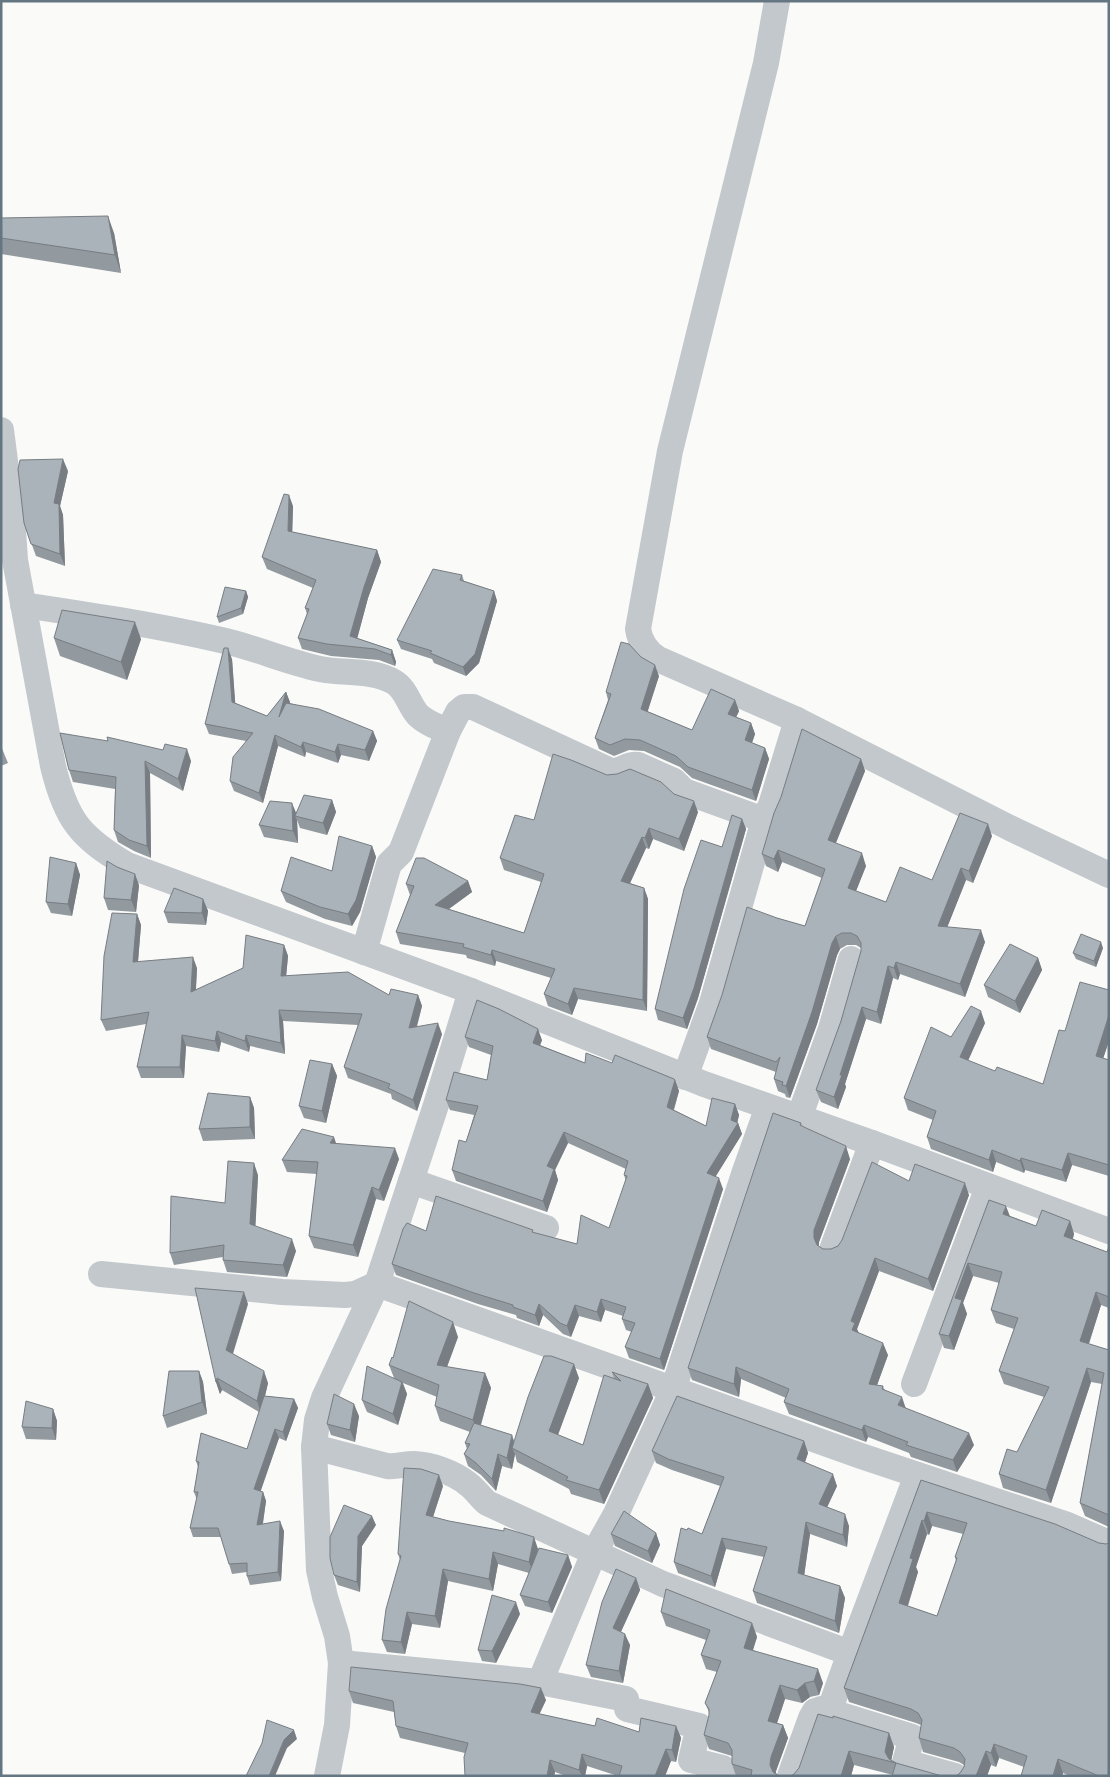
<svg xmlns="http://www.w3.org/2000/svg" width="1110" height="1777" viewBox="0 0 1110 1777" font-family="'PT Sans',sans-serif">
<style>
.lines{fill:none;stroke-linecap:round;stroke-linejoin:round}
.minor{stroke:#c3c8cc;stroke-width:26}
.wall{fill:#929a9f;fill-rule:evenodd}
.shaded-wall{fill:#777d82}
.building{fill:#aab3b9;stroke:#777d82;fill-rule:evenodd}
</style>
<rect width="100%" height="100%" fill="#fafaf8"/>
<g class="lines">
<g class="minor">
<path d="M777,1l-11,62 -96,388 -32,178c2,13 9,23 20,30l139,61 213,108 99,47"/>
<path d="M1,430l11,86 3,44 38,206c13,54 27,71 74,99l344,126 233,93 168,59 237,88"/>
<path d="M23,605c67,10 133,20 198,35 33,7 65,22 99,29 24,5 51,0 74,13 12,7 15,23 24,33 8,8 20,12 30,16"/>
<path d="M364,952l25,-88 12,-12 47,-121 10,-19 6,-5h9l138,64c10,1 17,-8 27,-6l36,16 10,10 80,29"/>
<polyline points="685,1077 712,1003 764,820 771,805 797,720"/>
<polyline points="799,1118 831,1029 851,959"/>
<polyline points="411,1181 546,1228"/>
<polyline points="833,1247 872,1143"/>
<polyline points="101,1274 282,1292 345,1295 355,1294 377,1284 861,1456 1065,1524 1109,1543"/>
<polyline points="914,1384 988,1187"/>
<path d="M314,1447l73,19c9,1 17,-2 27,-2 18,1 39,8 54,20 7,5 12,13 19,19l176,81 187,69"/>
<polyline points="341,1663 540,1682 626,1699 627,1709 699,1726 691,1760 723,1768 722,1776"/>
<polyline points="540,1682 594,1553 616,1514 673,1390 744,1174 768,1107"/>
<polyline points="829,1712 850,1653 917,1475"/>
<polyline points="327,1776 337,1725 341,1663 337,1636 325,1597 319,1570 314,1447 317,1420 324,1398 377,1284 436,1105 471,991"/>
<polyline points="790,1776 811,1718 815,1711 821,1709 912,1737 905,1762 955,1776"/>
</g>
</g>
<g class="wall">
<polygon points="1,218 114,233 121,273 1,254"/>
<polygon points="68,471 60,506 63,515 65,566 36,556 24,523"/>
<polygon points="293,506 292,532 377,550 381,562 368,598 357,638 392,650 396,662 395,666 379,660 331,656 302,649 298,638 307,614 305,608 313,588 267,569 262,557"/>
<polygon points="462,575 464,581 494,591 497,601 479,663 466,676 434,663 432,659 401,649 397,640"/>
<polygon points="246,591 248,597 243,614 219,623 217,617"/>
<polygon points="54,638 141,639 127,680 60,656"/>
<polygon points="232,659 235,703 267,716 286,692 290,703 373,731 377,741 369,761 341,755 338,763 306,752 305,757 278,746 263,803 234,791 230,781 246,741 209,734 205,724"/>
<polygon points="659,676 647,711 692,730 735,700 739,711 736,717 751,723 755,734 752,743 765,748 769,759 756,801 692,778 680,767 644,751 629,750 614,756 599,749 595,738 608,700 606,692"/>
<polygon points="60,733 191,761 183,791 150,773 151,858 134,851 118,842 114,830 115,789 73,782 69,770"/>
<polygon points="1,746 8,763 1,766"/>
<polygon points="861,759 865,771 836,843 866,866 856,891 886,902 932,880 992,836 973,883 966,880 947,927 985,942 965,997 900,974 898,980 893,978 881,1024 866,1019 845,1084 846,1087 838,1109 821,1102 816,1090 841,1021 861,951 861,948 856,945 847,945 840,949 837,955 817,1024 790,1098 786,1097 785,1094 778,1091 774,1079 776,1072 711,1049 707,1037 777,918 805,926 822,878 782,862 778,872 766,866 762,854"/>
<polygon points="607,775 674,794 698,812 684,851 653,839 649,849 646,848 630,883 644,888 648,899 647,1011 578,999 572,1015 548,1006 544,994 551,978 496,961 495,966 467,958 466,955 400,944 396,932 410,895 406,884 468,881 472,892 449,909 524,933 541,882 504,870 500,858 534,820"/>
<polygon points="332,800 336,812 327,835 300,828 297,820 298,843 264,837 259,825 296,814"/>
<polygon points="742,819 746,829 698,998 687,1029 658,1020 655,1009 722,847"/>
<polygon points="372,846 376,857 360,912 352,926 325,919 286,902 281,891 332,871"/>
<polygon points="76,863 80,875 72,916 51,913 46,902"/>
<polygon points="139,885 136,912 108,910 104,898"/>
<polygon points="203,899 208,911 206,925 168,923 164,912"/>
<polygon points="137,914 141,925 138,962 197,968 196,990 243,968 284,945 288,956 286,976 389,995 418,995 422,1006 417,1027 442,1034 417,1111 392,1099 391,1094 348,1078 344,1067 358,1025 283,1021 285,1054 250,1046 249,1052 221,1042 219,1052 186,1046 184,1078 141,1078 137,1067 146,1024 106,1031 101,1020"/>
<polygon points="1103,948 1096,967 1076,959 1073,953"/>
<polygon points="1038,958 1042,970 1020,1013 988,997 984,985"/>
<polygon points="1109,990 1109,1041 1103,1058 1109,1060 1109,1176 1072,1165 1066,1182 1025,1170 1024,1173 996,1162 993,1172 931,1149 927,1137 933,1120 908,1110 904,1098 951,1037 985,1023 968,1061 995,1071 1043,1084 1065,1031"/>
<polygon points="465,1037 542,1040 540,1045 585,1063 612,1063 675,1080 679,1091 674,1110 706,1126 735,1104 739,1115 737,1123 738,1123 742,1134 715,1177 723,1189 664,1370 629,1358 625,1347 632,1332 626,1330 622,1319 623,1316 605,1310 601,1322 579,1316 571,1337 563,1334 543,1315 539,1326 517,1318 516,1315 478,1304 396,1275 392,1264 426,1231 534,1233 577,1244 609,1228 626,1181 624,1175 626,1169 568,1143 555,1170 558,1180 547,1212 456,1181 452,1170 466,1142 474,1115 450,1110 446,1100 487,1080 491,1055 469,1047"/>
<polygon points="332,1064 337,1076 326,1123 304,1118 299,1106"/>
<polygon points="250,1097 254,1108 255,1139 203,1141 199,1129"/>
<polygon points="801,1123 802,1126 850,1159 819,1242 819,1246 823,1249 831,1249 838,1246 909,1181 969,1195 933,1291 879,1271 857,1329 859,1333 888,1355 877,1385 883,1386 884,1389 906,1408 974,1445 957,1472 911,1457 909,1453 868,1437 866,1442 789,1414 784,1402 786,1398 741,1379 739,1397 692,1380 688,1368"/>
<polygon points="336,1143 399,1159 384,1201 376,1199 358,1257 314,1248 309,1236 317,1174 287,1172 282,1160"/>
<polygon points="258,1175 255,1226 296,1251 287,1277 227,1272 223,1260 223,1257 174,1265 170,1253 225,1203"/>
<polygon points="989,1200 1010,1216 1036,1226 1070,1221 1074,1234 1073,1239 1107,1252 1109,1247 1109,1308 1101,1305 1089,1344 1109,1350 1109,1527 1085,1516 1080,1503 1102,1384 1091,1382 1051,1503 1003,1488 999,1474 1017,1452 1044,1397 1004,1384 999,1371 1014,1329 996,1323 991,1310 999,1283 973,1276 963,1303 967,1314 954,1350 944,1348 939,1334"/>
<polygon points="248,1304 233,1354 268,1383 265,1396 294,1399 298,1408 286,1441 279,1438 260,1491 263,1492 266,1501 263,1524 284,1531 281,1581 250,1585 247,1576 247,1572 232,1574 221,1537 193,1537 190,1528 197,1500 194,1492 198,1467 196,1461 247,1449 259,1412 222,1390 220,1394 216,1382"/>
<polygon points="458,1337 447,1367 485,1373 491,1388 481,1425 514,1442 579,1378 558,1435 583,1445 614,1378 612,1372 648,1384 653,1398 604,1504 571,1494 569,1489 517,1462 515,1454 512,1469 502,1466 496,1491 481,1475 468,1466 464,1454 467,1449 465,1443 470,1432 440,1421 435,1406 437,1397 403,1383 407,1394 398,1425 367,1412 362,1400 394,1378 389,1365 393,1358"/>
<polygon points="199,1371 203,1382 207,1414 167,1428 163,1416"/>
<polygon points="53,1409 57,1421 56,1440 26,1439 22,1427"/>
<polygon points="359,1416 355,1442 331,1435 327,1424"/>
<polygon points="804,1441 808,1453 805,1462 837,1486 827,1507 849,1526 847,1547 810,1534 804,1575 840,1586 845,1598 839,1633 757,1603 753,1591 764,1557 726,1549 715,1587 678,1573 674,1562 702,1534 720,1486 672,1470 656,1463 652,1451"/>
<path d="M921,1480l178,63 7,1 3,232h-39l-7,-3 -1,3h-41l3,-9 -25,-9 -3,9 -5,-2 -4,11h-31l4,-3 4,-6v-2l-5,-3 -36,-10 -4,-14 2,-13 -5,-2 -67,-21 -5,-14zM932,1526l31,8 -8,23 1,4 -19,55 -29,-10 10,-34 -2,-5 11,-33 2,1z"/>
<polygon points="443,1486 433,1517 538,1549 568,1555 572,1567 552,1613 525,1606 520,1595 529,1573 498,1564 493,1591 448,1581 440,1628 412,1624 405,1654 387,1652 382,1640 400,1560 398,1554"/>
<polygon points="376,1525 362,1546 360,1592 338,1585 334,1575"/>
<polygon points="656,1533 660,1545 652,1563 615,1546 611,1534"/>
<polygon points="636,1578 640,1590 621,1632 630,1645 623,1683 591,1677 586,1665"/>
<polygon points="661,1612 752,1623 757,1637 753,1650 823,1683 819,1695 810,1697 802,1703 785,1699 777,1723 783,1725 788,1738 776,1771 776,1773 779,1776 736,1776 732,1764 732,1756 709,1749 704,1735 709,1715 709,1712 705,1703 717,1672 706,1669 701,1655 706,1640 666,1626"/>
<polygon points="520,1614 496,1663 482,1661 478,1650"/>
<polygon points="349,1691 546,1700 539,1714 595,1726 639,1732 676,1726 681,1738 676,1762 671,1761 665,1776 618,1776 587,1766 585,1776 566,1776 555,1772 554,1776 465,1776 465,1753 400,1738 396,1726 394,1712 353,1703"/>
<polygon points="889,1733 894,1747 891,1760 896,1763 893,1775 854,1765 851,1776 791,1776"/>
</g>
<g class="shaded-wall">
<polygon points="108,216 114,233 121,273 115,255"/>
<polygon points="63,459 68,471 60,506 63,515 65,566 60,554 54,503"/>
<polygon points="289,495 293,506 292,542 288,531"/>
<polygon points="377,550 381,562 368,598 355,647 350,636 364,587"/>
<polygon points="246,591 248,597 243,614 241,608"/>
<polygon points="494,591 497,601 479,663 466,676 463,667"/>
<polygon points="135,622 141,639 127,680 121,662"/>
<polygon points="228,648 232,659 236,713 232,702"/>
<polygon points="392,650 396,662 395,666 391,655"/>
<polygon points="655,665 659,676 645,720 641,709"/>
<polygon points="286,692 290,702 283,728 279,717"/>
<polygon points="735,700 739,711 732,726 728,714"/>
<polygon points="751,723 755,734 749,751 745,740"/>
<polygon points="373,731 377,741 369,761 365,750"/>
<polygon points="275,735 278,746 263,803 259,793"/>
<polygon points="303,742 306,752 305,757 301,747"/>
<polygon points="338,744 341,755 338,763 335,752"/>
<polygon points="765,748 769,759 756,801 752,790"/>
<polygon points="187,749 191,761 183,791 178,779"/>
<polygon points="861,759 865,771 832,852 828,840"/>
<polygon points="145,761 150,773 151,858 147,846"/>
<polygon points="332,800 336,812 327,835 323,823"/>
<polygon points="694,801 698,812 684,851 679,839"/>
<polygon points="292,803 297,815 295,816 297,820 298,843 293,831"/>
<polygon points="742,819 746,829 698,998 687,1029 683,1018"/>
<polygon points="988,824 992,836 973,883 969,871"/>
<polygon points="649,828 653,839 649,849 645,838"/>
<polygon points="642,837 646,848 626,892 621,881"/>
<polygon points="372,846 376,857 360,912 352,926 348,914"/>
<polygon points="778,850 782,862 778,872 774,859"/>
<polygon points="862,853 866,866 852,901 848,888"/>
<polygon points="76,863 80,875 72,916 68,904"/>
<polygon points="961,868 966,880 943,938 938,926"/>
<polygon points="135,874 139,885 136,912 131,900"/>
<polygon points="468,881 472,892 439,916 435,905"/>
<polygon points="644,888 648,899 647,1011 643,1000"/>
<polygon points="203,899 208,911 206,925 202,913"/>
<polygon points="137,914 141,925 137,973 133,962"/>
<polygon points="981,930 985,942 965,997 960,984"/>
<polygon points="836,936 840,949 837,955 817,1024 790,1098 786,1086 832,943"/>
<polygon points="1101,942 1103,948 1096,967 1094,961"/>
<polygon points="284,945 288,956 285,988 281,976"/>
<polygon points="492,950 496,961 495,966 491,955"/>
<polygon points="193,957 197,968 195,1003 191,992"/>
<polygon points="1038,958 1042,970 1020,1013 1015,1001"/>
<polygon points="896,962 900,974 898,980 894,968"/>
<polygon points="888,966 893,978 881,1024 877,1012"/>
<polygon points="574,988 578,999 572,1015 568,1004"/>
<polygon points="418,995 422,1006 413,1039 409,1028"/>
<polygon points="862,1007 866,1019 845,1084 846,1087 838,1109 834,1097 840,1075"/>
<polygon points="279,1010 283,1021 285,1054 281,1043"/>
<polygon points="981,1011 985,1023 964,1069 960,1057"/>
<polygon points="1109,1015 1109,1041 1100,1068 1096,1056"/>
<polygon points="438,1023 442,1034 417,1111 413,1100"/>
<polygon points="538,1029 542,1040 537,1054 533,1043"/>
<polygon points="217,1031 221,1042 219,1052 215,1041"/>
<polygon points="182,1035 186,1046 184,1078 180,1067"/>
<polygon points="246,1035 250,1046 249,1052 245,1041"/>
<polygon points="332,1064 337,1076 326,1123 322,1111"/>
<polygon points="675,1080 679,1091 671,1118 667,1107"/>
<polygon points="250,1097 254,1108 255,1139 250,1127"/>
<polygon points="735,1104 739,1115 736,1128 738,1123 742,1134 711,1184 707,1173 731,1120"/>
<polygon points="564,1132 568,1143 555,1170 558,1180 547,1212 543,1201 547,1166"/>
<polygon points="334,1137 338,1149 330,1143"/>
<polygon points="846,1146 850,1159 819,1242 818,1250 814,1238 814,1230"/>
<polygon points="395,1148 399,1159 384,1201 379,1190"/>
<polygon points="992,1150 996,1162 993,1172 989,1160"/>
<polygon points="1068,1153 1072,1165 1066,1182 1062,1170"/>
<polygon points="1021,1158 1025,1170 1024,1173 1020,1161"/>
<polygon points="254,1163 258,1175 255,1236 250,1224"/>
<polygon points="719,1178 723,1189 664,1370 660,1359"/>
<polygon points="965,1183 969,1195 933,1291 928,1279"/>
<polygon points="372,1187 376,1199 358,1257 353,1245"/>
<polygon points="1006,1206 1011,1219 1003,1214"/>
<polygon points="1070,1221 1074,1234 1069,1249 1064,1236"/>
<polygon points="292,1239 296,1251 287,1277 283,1265"/>
<polygon points="875,1258 879,1271 857,1329 859,1335 852,1330 851,1321"/>
<polygon points="968,1263 973,1276 963,1303 967,1314 954,1350 949,1336 955,1298"/>
<polygon points="244,1292 248,1304 230,1362 226,1350"/>
<polygon points="1096,1292 1101,1305 1085,1355 1080,1341"/>
<polygon points="601,1299 605,1310 601,1322 597,1312"/>
<polygon points="539,1304 543,1315 539,1326 535,1315"/>
<polygon points="575,1305 579,1316 571,1337 567,1326"/>
<polygon points="453,1322 458,1337 442,1380 437,1365"/>
<polygon points="883,1343 888,1355 873,1396 869,1384"/>
<polygon points="574,1364 579,1378 554,1445 549,1431"/>
<polygon points="736,1367 741,1379 739,1397 734,1384"/>
<polygon points="1087,1368 1091,1382 1051,1503 1046,1490"/>
<polygon points="199,1371 203,1382 207,1414 202,1402"/>
<polygon points="264,1371 268,1383 261,1413 257,1401"/>
<polygon points="485,1373 491,1388 478,1434 473,1420"/>
<polygon points="217,1378 222,1390 220,1394 216,1382"/>
<polygon points="402,1382 407,1394 398,1425 393,1414"/>
<polygon points="648,1384 653,1398 604,1504 599,1490"/>
<polygon points="902,1397 906,1409 898,1405"/>
<polygon points="294,1399 298,1408 286,1441 283,1432"/>
<polygon points="354,1404 359,1416 355,1442 350,1430"/>
<polygon points="53,1409 57,1421 56,1440 52,1428"/>
<polygon points="864,1425 868,1437 866,1442 862,1430"/>
<polygon points="275,1429 279,1438 258,1499 254,1489"/>
<polygon points="969,1433 974,1445 957,1472 953,1460"/>
<polygon points="512,1435 516,1447 512,1448 515,1454 512,1469 507,1458"/>
<polygon points="804,1441 808,1453 802,1471 797,1459"/>
<polygon points="498,1454 502,1466 496,1491 492,1479"/>
<polygon points="833,1474 837,1486 823,1516 819,1504"/>
<polygon points="439,1475 443,1486 430,1526 426,1515"/>
<polygon points="263,1492 266,1501 261,1534 257,1525"/>
<polygon points="927,1512 932,1526 929,1535 924,1521"/>
<polygon points="845,1514 849,1526 847,1547 843,1535"/>
<polygon points="372,1516 376,1525 362,1546 360,1592 357,1582 358,1536"/>
<polygon points="922,1520 927,1534 916,1567 918,1572 904,1617 899,1603 910,1558"/>
<polygon points="280,1521 284,1531 281,1581 278,1572"/>
<polygon points="806,1522 810,1534 803,1584 798,1573"/>
<polygon points="656,1533 660,1545 652,1563 648,1551"/>
<polygon points="534,1537 538,1549 534,1574 529,1562"/>
<polygon points="722,1538 726,1549 715,1587 711,1576"/>
<polygon points="493,1552 498,1564 493,1591 489,1579"/>
<polygon points="568,1555 572,1567 552,1613 548,1602"/>
<polygon points="443,1569 448,1581 440,1628 435,1616"/>
<polygon points="636,1578 640,1590 617,1640 613,1628"/>
<polygon points="840,1586 845,1598 839,1633 835,1621"/>
<polygon points="516,1602 520,1614 496,1663 492,1651"/>
<polygon points="407,1612 412,1624 405,1654 401,1642"/>
<polygon points="752,1623 757,1637 749,1662 744,1648"/>
<polygon points="625,1634 630,1645 623,1683 619,1671"/>
<polygon points="818,1669 823,1683 819,1695 814,1681"/>
<polygon points="805,1683 810,1697 802,1703 797,1690"/>
<polygon points="780,1685 785,1699 773,1735 768,1721"/>
<polygon points="541,1688 546,1700 535,1724 531,1712"/>
<polygon points="783,1725 788,1738 776,1771 775,1776 770,1765 771,1757"/>
<polygon points="676,1726 681,1738 676,1762 672,1750"/>
<polygon points="294,1730 297,1739 287,1748 275,1776 269,1776 284,1740"/>
<polygon points="889,1733 894,1747 891,1762 885,1752"/>
<polygon points="994,1744 999,1758 996,1767 991,1753"/>
<polygon points="666,1749 671,1761 665,1776 655,1776"/>
<polygon points="849,1751 854,1765 851,1776 841,1776"/>
<polygon points="986,1751 991,1765 987,1776 976,1776"/>
<polygon points="582,1754 587,1766 585,1776 582,1776 579,1770"/>
<polygon points="1058,1759 1063,1773 1062,1776 1053,1776"/>
<polygon points="550,1760 555,1772 554,1776 547,1776"/>
</g>
<g class="building">
<polygon points="108,216 115,255 1,238 1,218"/>
<polygon points="63,459 54,503 59,504 60,554 31,544 24,523 18,469 20,460"/>
<polygon points="284,494 289,495 288,531 377,550 364,587 350,636 392,650 391,655 375,649 327,644 298,638 309,609 305,608 316,580 262,557"/>
<polygon points="433,569 462,575 460,580 494,591 475,654 463,667 430,653 432,651 397,640"/>
<polygon points="225,587 246,591 241,608 217,617"/>
<polygon points="62,610 135,622 121,662 54,638"/>
<polygon points="621,642 629,644 641,657 655,665 641,709 692,730 711,689 735,700 728,714 751,723 745,740 765,748 752,790 688,767 676,756 640,740 625,739 610,745 595,738 611,694 606,692"/>
<polygon points="224,648 228,648 232,702 267,716 286,692 279,717 286,703 319,709 373,731 365,750 338,744 335,752 303,742 301,747 275,735 259,793 230,781 233,757 253,733 205,724"/>
<polygon points="802,729 861,759 828,840 862,853 848,888 886,902 900,867 932,880 960,813 988,824 969,871 961,868 938,926 981,930 960,984 896,962 894,968 888,966 877,1012 862,1007 840,1075 842,1075 834,1097 816,1090 841,1021 861,951 861,943 857,936 851,933 842,933 836,936 832,943 812,1012 786,1086 782,1085 783,1082 774,1079 780,1057 776,1062 707,1037 722,995 747,907 777,918 805,926 825,869 778,850 774,859 762,854 774,813 781,797"/>
<polygon points="60,733 108,741 107,737 163,750 165,744 187,749 178,779 145,761 147,846 129,840 114,830 116,777 69,770"/>
<polygon points="553,754 571,760 607,775 617,774 630,769 661,782 674,794 694,801 679,839 649,828 645,838 642,837 621,881 644,888 643,1000 574,988 568,1004 544,994 555,969 492,950 491,955 463,947 464,944 396,932 414,886 406,884 416,858 424,858 468,881 435,905 524,933 544,874 500,858 515,815 534,820"/>
<polygon points="304,795 332,800 323,823 295,816"/>
<polygon points="270,801 292,803 293,831 259,825"/>
<polygon points="732,815 742,819 694,988 683,1018 655,1009 684,889 701,840 722,847"/>
<polygon points="339,836 372,846 356,900 348,914 320,907 281,891 291,857 332,871"/>
<polygon points="50,857 76,863 68,904 46,902"/>
<polygon points="107,861 117,867 135,874 131,900 104,898"/>
<polygon points="174,888 203,899 202,913 164,912"/>
<polygon points="112,913 137,914 133,962 193,957 191,992 243,968 246,935 284,945 281,976 348,972 389,995 391,989 418,995 409,1028 438,1023 413,1100 388,1088 390,1084 344,1067 362,1014 279,1010 281,1043 246,1035 245,1041 217,1031 215,1041 182,1035 180,1067 137,1067 149,1012 101,1020 104,956"/>
<polygon points="1081,934 1101,942 1094,961 1073,953"/>
<polygon points="1010,944 1038,958 1015,1001 984,985"/>
<polygon points="1080,982 1109,990 1109,1015 1096,1056 1109,1060 1109,1165 1068,1153 1062,1170 1021,1158 1020,1161 992,1150 989,1160 927,1137 936,1111 904,1098 931,1027 951,1037 971,1006 981,1011 960,1057 995,1071 997,1067 1043,1084 1059,1030 1065,1031"/>
<polygon points="477,1000 499,1009 538,1029 533,1043 585,1063 586,1053 612,1063 615,1055 674,1079 675,1080 667,1107 706,1126 712,1098 735,1104 731,1120 738,1123 707,1173 719,1178 660,1359 625,1347 635,1323 622,1319 626,1307 601,1299 597,1312 575,1305 567,1326 560,1323 539,1304 535,1315 513,1307 513,1305 474,1293 392,1264 403,1229 407,1223 426,1231 436,1196 533,1230 532,1232 577,1244 581,1215 609,1228 627,1176 624,1175 628,1161 564,1132 547,1166 554,1169 543,1201 452,1170 459,1140 466,1142 478,1106 446,1100 454,1072 487,1080 493,1046 465,1037"/>
<polygon points="310,1060 332,1064 322,1111 299,1106"/>
<polygon points="208,1093 250,1097 250,1127 199,1129"/>
<polygon points="773,1113 801,1123 800,1125 806,1128 846,1146 814,1230 814,1238 817,1245 823,1249 831,1249 838,1246 842,1240 872,1162 909,1181 915,1164 965,1183 928,1279 875,1258 851,1321 855,1323 852,1330 883,1343 869,1384 883,1386 882,1389 902,1397 898,1405 969,1433 953,1460 906,1445 908,1442 864,1425 862,1430 784,1402 789,1389 736,1367 734,1384 688,1368"/>
<polygon points="302,1129 334,1137 330,1143 395,1148 379,1190 372,1187 353,1245 309,1236 318,1162 282,1160"/>
<polygon points="228,1161 254,1163 250,1224 292,1239 283,1265 223,1260 224,1245 170,1253 171,1196 225,1203"/>
<polygon points="989,1200 1006,1206 1003,1214 1036,1226 1042,1210 1070,1221 1064,1236 1107,1252 1109,1247 1109,1297 1096,1292 1080,1341 1109,1350 1109,1515 1080,1503 1104,1373 1087,1368 1046,1490 999,1474 1007,1449 1017,1452 1049,1387 999,1371 1018,1318 991,1310 1002,1272 968,1263 955,1298 962,1300 949,1336 939,1334"/>
<polygon points="195,1288 244,1292 226,1350 264,1371 257,1401 217,1378 216,1382"/>
<polygon points="409,1301 453,1322 437,1365 485,1373 473,1420 435,1406 439,1385 389,1365 392,1357 393,1358"/>
<polygon points="544,1356 551,1356 574,1364 549,1431 583,1445 604,1375 621,1381 612,1372 648,1384 599,1490 566,1480 568,1477 512,1448 528,1397"/>
<polygon points="367,1366 402,1382 393,1414 362,1400"/>
<polygon points="169,1371 199,1371 202,1402 163,1416"/>
<polygon points="334,1394 354,1404 350,1430 327,1424"/>
<polygon points="264,1396 294,1399 283,1432 275,1429 254,1489 263,1492 257,1525 280,1521 278,1572 247,1576 247,1563 229,1564 218,1528 190,1528 198,1492 194,1492 199,1462 196,1461 201,1433 247,1449"/>
<polygon points="677,1396 804,1441 797,1459 833,1474 819,1504 845,1514 843,1535 806,1522 798,1573 840,1586 835,1621 753,1591 767,1547 722,1538 711,1576 674,1562 681,1528 687,1530 688,1528 702,1534 724,1477 668,1459 652,1451"/>
<polygon points="26,1401 53,1409 52,1428 22,1427"/>
<polygon points="474,1423 512,1435 507,1458 498,1454 492,1479 476,1463 464,1454 470,1444 465,1443"/>
<polygon points="404,1468 421,1469 439,1475 426,1515 449,1521 504,1531 504,1528 534,1537 529,1562 493,1552 489,1579 443,1569 435,1616 407,1612 401,1642 382,1640 386,1609 401,1556 398,1554"/>
<path d="M921,1480l134,44 44,19 7,1 3,-1v233h-10l-41,-17 -5,17h-32l6,-20 -33,-12 -3,9 -5,-2 -10,25h-20l4,-3 4,-6 1,-8 -5,-7 -6,-4 -35,-10 3,-18 -4,-7 -7,-4 -67,-21zM927,1512l40,11 -12,34 2,1 -20,58 -38,-13 14,-44 -3,-1 12,-38 2,1z"/>
<polygon points="344,1505 372,1516 358,1536 357,1582 334,1575 330,1558 330,1537"/>
<polygon points="624,1511 656,1533 648,1551 611,1534"/>
<polygon points="539,1548 568,1555 548,1602 520,1595"/>
<polygon points="616,1569 636,1578 613,1628 625,1634 619,1671 586,1665 602,1602"/>
<polygon points="666,1589 752,1623 744,1648 818,1669 814,1681 805,1683 797,1690 780,1685 768,1721 783,1725 771,1757 770,1765 773,1772 779,1776 751,1776 752,1770 732,1764 732,1750 728,1743 704,1735 709,1715 709,1709 705,1703 721,1661 701,1655 710,1630 661,1612"/>
<polygon points="492,1595 516,1602 492,1651 478,1650"/>
<polygon points="351,1667 520,1684 541,1688 531,1712 595,1726 597,1718 639,1732 641,1718 676,1726 672,1750 666,1749 655,1776 619,1776 622,1766 582,1754 579,1770 550,1760 547,1776 465,1776 464,1757 468,1743 396,1726 393,1701 349,1691"/>
<polygon points="818,1714 833,1718 833,1716 889,1733 885,1752 889,1759 896,1763 942,1776 892,1776 896,1763 849,1751 841,1776 791,1776 794,1774 799,1768"/>
<polygon points="267,1720 294,1730 284,1740 269,1776 246,1776 262,1743"/>
</g>
<rect width="1110" height="1777" fill="none" stroke="#657683" stroke-width="5"/>
</svg>
